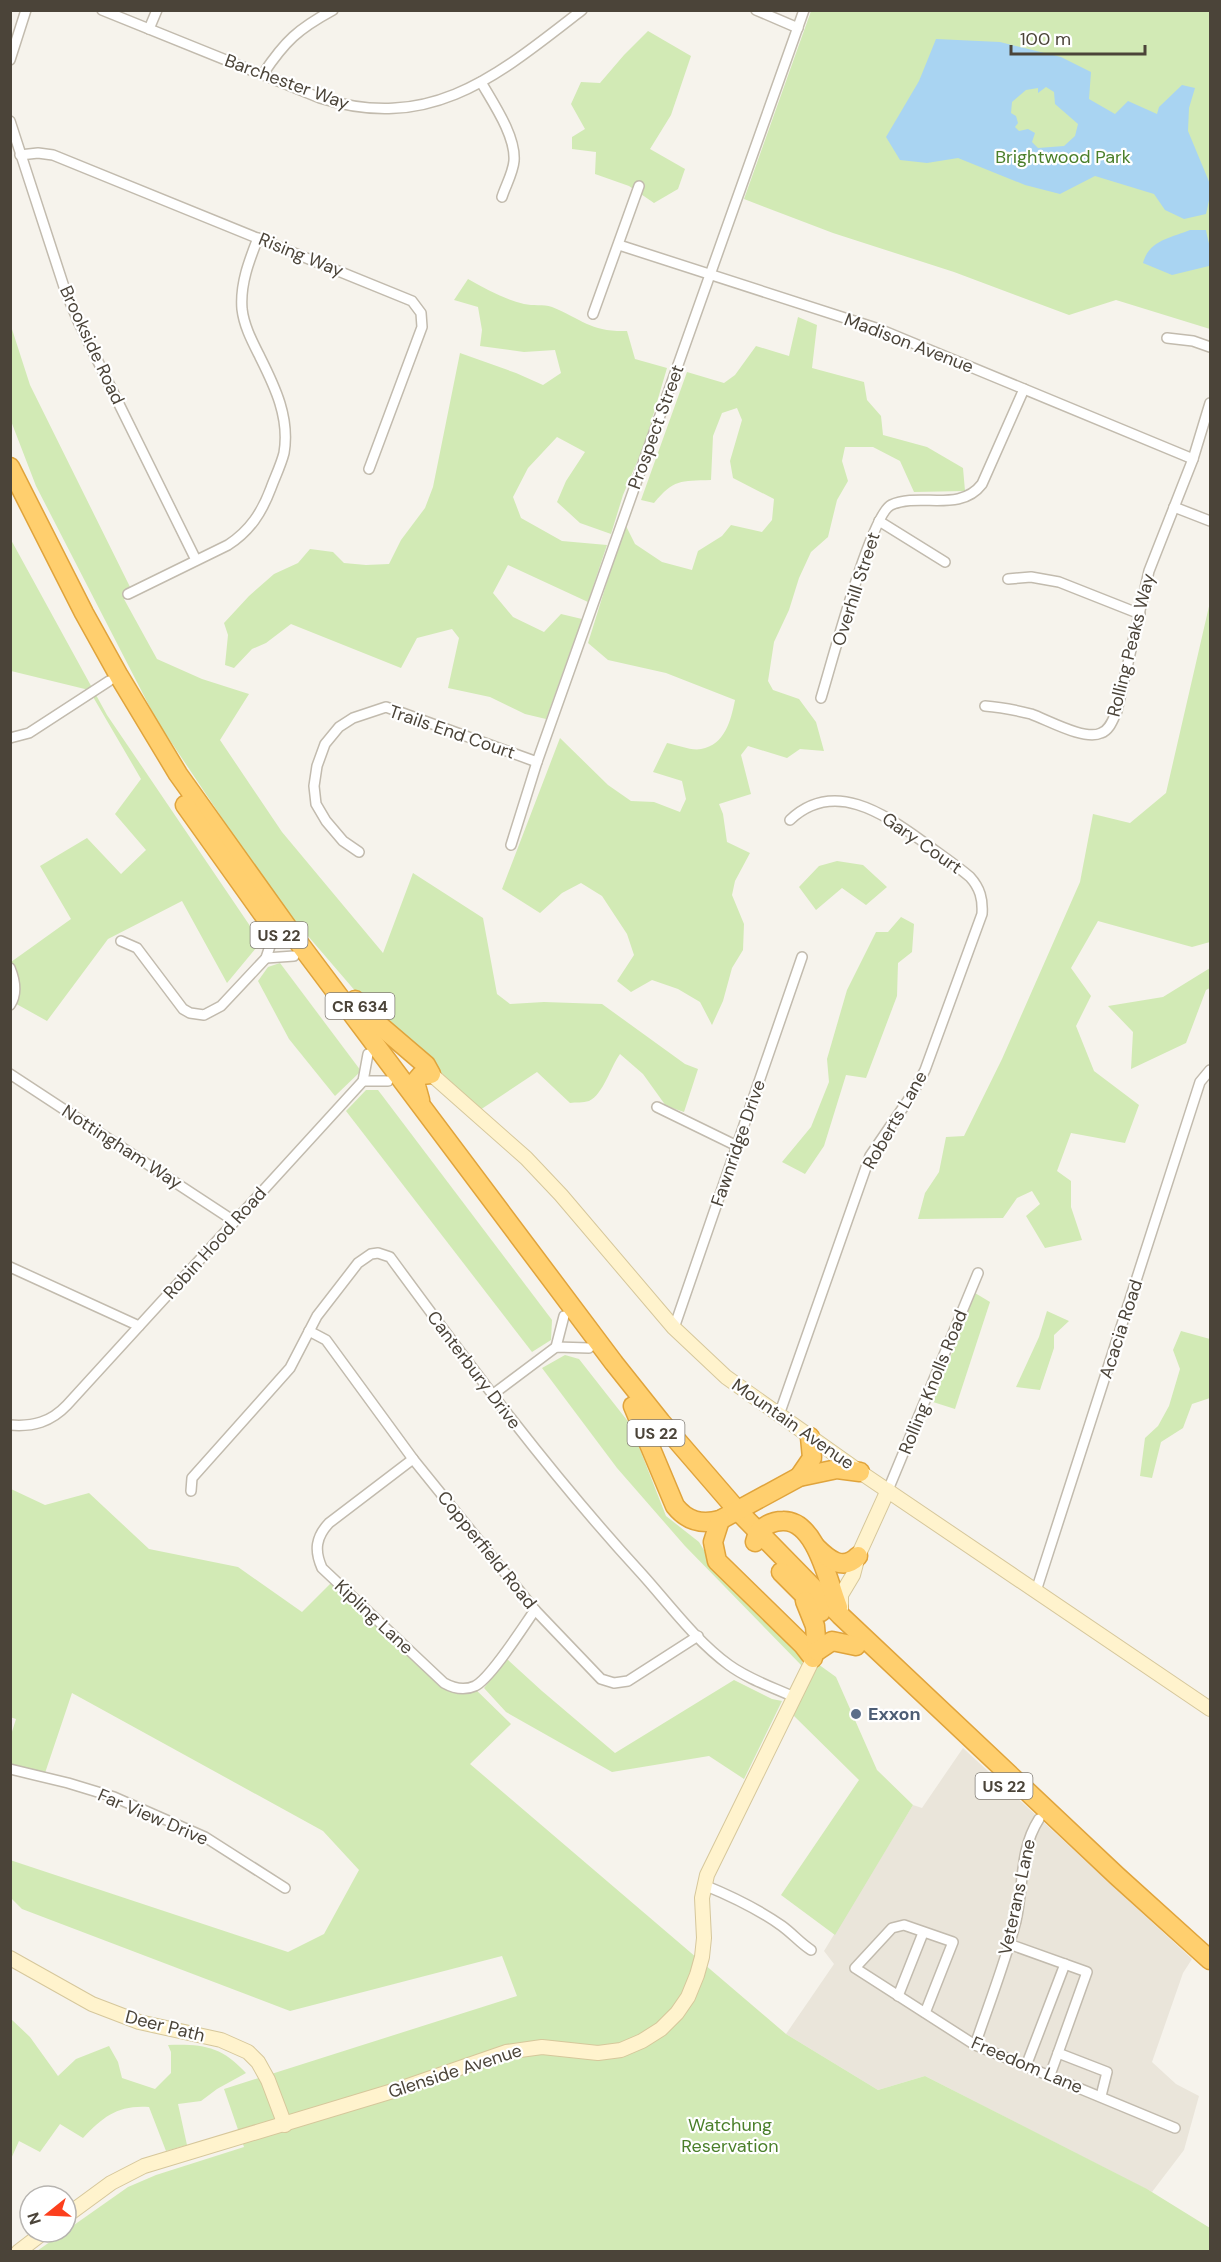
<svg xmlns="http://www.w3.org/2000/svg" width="1221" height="2262" viewBox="0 0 1221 2262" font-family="'DM Sans',sans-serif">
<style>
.residential{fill:#eae5da}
.green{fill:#d2eab5}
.water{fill:#a9d4f2;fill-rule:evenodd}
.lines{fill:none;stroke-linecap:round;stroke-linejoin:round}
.street-casing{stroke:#c2bbae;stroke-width:12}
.secondary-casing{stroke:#d6c79b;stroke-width:16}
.highway-casing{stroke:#e0a43c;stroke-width:21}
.street{stroke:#fff;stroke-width:9}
.secondary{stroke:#fff3cd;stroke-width:14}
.highway{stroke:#ffcf6e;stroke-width:18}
.service-dot{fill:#5c6f8a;stroke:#fff;stroke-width:2}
.labels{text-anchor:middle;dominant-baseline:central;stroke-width:4.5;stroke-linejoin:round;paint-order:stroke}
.shield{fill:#fff;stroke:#817c74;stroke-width:1.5}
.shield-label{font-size:16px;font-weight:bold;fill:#4b4439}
.street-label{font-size:18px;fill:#4b4439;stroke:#fff}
.park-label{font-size:18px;fill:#4a7f2a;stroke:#fff}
.service-label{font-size:18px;font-weight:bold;fill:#4e5e75;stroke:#fff;text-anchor:start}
</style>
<rect width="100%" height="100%" fill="#f6f3ec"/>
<polygon class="residential" points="963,1748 1192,1959 1183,1973 1152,2062 1176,2084 1199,2096 1184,2150 1152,2192 925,2076 878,2090 786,2034 834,1964 824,1951 913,1805 922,1808"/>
<g class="green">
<polygon points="811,11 1210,11 1210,329 1116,300 1069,315 954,272 833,233 744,199"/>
<polygon points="648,31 691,56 671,115 650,149 685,169 678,189 654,203 629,186 595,174 596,152 572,149 572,137 585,129 571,104 581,82 600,83 624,55"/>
<path d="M468,279c18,10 36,20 56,25 9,2 19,0 28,3 31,13 39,25 75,24l8,28 32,9 -22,75 -22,52 -12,39 -31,-11 -23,-21 9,-21 19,-29 -28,-15 -29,31 -15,29 8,21 41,23 45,4 -19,57 -80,-37 -15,28 20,24 31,15 17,-18 21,5 -36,100 -21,-5 -35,-17 -42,-9 11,-50 -7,-9 -35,9 -16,30 -110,-44 -25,19 -14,6 -18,19 -9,-3 3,-30 -4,-12 25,-27 25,-22 24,-11 12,-14 23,3 11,11 22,2 23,-1 12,-24 24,-32 8,-21 27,-134 56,20 27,12 18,-12 -6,-23 -31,2 -44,-6 2,-16 -4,-23 -24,-7z"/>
<path d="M798,317l19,8 -5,43 52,14 3,18 14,16 2,19 44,12 36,21 2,23 -51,1 -14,-31 -27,-14h-28l-3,14 6,20 -11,19 -9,37 -17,15 -12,26 -10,32 -15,32 -6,39 5,9 26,9 17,23 8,29 -24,-2 -13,9 -39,-12 -7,9 10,39 -32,10 4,10 4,28 23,11 -15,28 -3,14 12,29 -1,26 -11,18 -9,33 -11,24 -12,-23 -22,-13 -26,-9 -21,12 -14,-11 17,-26 -7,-21 -25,-38 -21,-13 -19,10 -22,20 -38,-24 58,-151 48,47 23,16 23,1 26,10 6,-13 -4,-18 -29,-9 14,-29c10,2 25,8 34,6 24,-4 30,-29 34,-49l-69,-27 -58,-13 -20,-17 37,-119 10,20 27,18 30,8 6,-19 24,-15 9,-11 31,7 10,-12 2,-21 -41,-21 -3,-17 12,-41 -5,-12 -15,5 -9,23 -2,44c-31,1 -37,-1 -57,23l-13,-3 46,-128 37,11 11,-8 21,-29 33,10z"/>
<path d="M10,323l20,62 103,208 -9,6 33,60 45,20 47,15 -29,46 62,92 101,121 30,-80 70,45 14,76 13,10 34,-2 58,2 83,60 13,5 -14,43 -18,-6 -23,-32 -23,-20c-9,12 -17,41 -31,47 -6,2 -13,1 -19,2l-33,-31 -57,38 -105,-96 -98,-114 -120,-179 -121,-235 -25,-65z"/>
<polygon points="10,538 107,715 261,942 227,983 182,901 108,939 47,1021 11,1001 15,983 11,962 71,919 40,866 87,838 121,874 146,850 115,814 141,779 89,690 11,671"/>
<polygon points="1210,602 1210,942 1192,947 1098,921 1071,968 1091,996 1076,1026 1094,1071 1139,1105 1125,1143 1071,1133 1057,1171 1071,1181 1071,1207 1082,1240 1045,1248 1026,1216 1040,1204 1032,1191 1017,1198 1003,1218 918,1219 925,1193 939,1172 946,1137 964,1136 1002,1059 1080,882 1093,814 1130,823 1166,793"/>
<polygon points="837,861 863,865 887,887 866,905 842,888 816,910 799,887 819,866"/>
<polygon points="901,917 914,924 912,952 898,963 897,996 866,1078 846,1075 824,1146 805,1174 782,1162 811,1127 829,1082 827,1059 847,990 876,932 888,932"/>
<polygon points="280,963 361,1071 335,1096 289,1039 258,981 268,967"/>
<polygon points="1210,968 1210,988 1206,990 1186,1043 1131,1069 1133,1032 1108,1006 1163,997"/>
<polygon points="366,1090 378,1090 552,1320 551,1340 532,1352 346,1111"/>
<polygon points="975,1293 990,1302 955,1409 933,1402"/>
<polygon points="1047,1311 1069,1321 1054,1335 1054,1348 1040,1390 1016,1387 1039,1337"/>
<polygon points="1181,1331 1210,1339 1210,1398 1192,1404 1183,1428 1161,1442 1152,1478 1140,1476 1145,1438 1158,1426 1169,1406 1180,1369 1173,1350"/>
<polygon points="565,1355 579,1359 630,1424 666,1516 699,1542 713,1565 802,1656 802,1666 685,1546 617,1468 542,1368"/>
<polygon points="11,1489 45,1505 89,1493 149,1549 238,1567 302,1612 338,1576 445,1682 470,1684 511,1724 470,1764 786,2034 878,2090 925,2076 1147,2189 1210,2228 1210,2251 37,2251 128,2187 156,2175 244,2147 224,2089 517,1996 502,1956 290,2011 22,1909 11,1898 10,1860 288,1952 324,1934 359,1870 323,1831 72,1693 44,1776 11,1770 11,1735 16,1719 10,1717"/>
<polygon points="507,1659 542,1691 615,1753 734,1680 772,1699 782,1701 744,1779 709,1756 612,1772 506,1712 484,1688"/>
<polygon points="818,1664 836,1677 877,1770 913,1805 835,1935 781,1895 859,1780 793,1715"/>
<path d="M11,2019l19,18 28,39 18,-17 33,-13 9,16 4,16 33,11 16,-16v-21l-3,-7c35,-1 53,1 78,28l-29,16 -16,12 -23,3 9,41 -21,6 -17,-44c-31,-2 -45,9 -66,31l-23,-14 -20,28 -21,-11 -8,18z"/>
</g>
<g class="water">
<path d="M936,39l64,3 61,15 30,15 -2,27 26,15 13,-13 29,13 2,-7 23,-22 13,3 -6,20 -1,23 22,53v12l-4,18 -22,5 -19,-9 -11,-16 -59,-18 -35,18 -35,-9 -67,-27 -31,5 -27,-3 -14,-23 33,-56zM1046,87l8,5 1,12 23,20 -3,12 -11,10 -26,2 -6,-6 3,-9 -7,-4 -9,2 -4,-4 3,-4 -2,-7 -5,-3 1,-11 14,-12 12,-2v5z"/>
<path d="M1190,230h16c2,13 8,24 3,36l-37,9 -29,-12c6,-23 28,-25 47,-33z"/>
</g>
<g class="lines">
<defs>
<g id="street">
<path d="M102,10l218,88c112,35 178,-23 262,-88"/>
<polyline points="756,10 798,28"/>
<polyline points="149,29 157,10"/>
<polyline points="10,60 26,10"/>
<path d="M263,74c22,-33 35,-45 70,-64"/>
<path d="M481,82c12,21 35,54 33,79 -1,12 -9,26 -12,36"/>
<polyline points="10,121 65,290 78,321 196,560"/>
<polyline points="20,155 38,153 53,155 412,301 421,313 422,327 369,469"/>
<polyline points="619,245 879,329 1193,459"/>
<polyline points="593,314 639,186"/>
<polyline points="1167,338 1193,341 1210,347"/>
<polyline points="1174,507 1210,521"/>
<polyline points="879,521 945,562"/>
<polyline points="1008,579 1031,577 1059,582 1140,614"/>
<path d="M128,594l100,-49c22,-14 34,-33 43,-57 4,-11 10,-23 13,-35 6,-35 -9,-66 -24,-96 -8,-16 -16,-31 -18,-48 -2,-25 7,-48 16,-71"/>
<path d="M821,698c9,-29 50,-184 70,-193 29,-13 69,8 91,-21l42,-95"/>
<path d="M985,706c16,1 30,4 46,8 17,6 54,27 70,19 9,-3 12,-14 16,-22l32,-140 44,-112 17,-56"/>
<polyline points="10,738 29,733 109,681"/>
<polyline points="511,845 537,762 804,10"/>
<polyline points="359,852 343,841 326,821 316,804 314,786 317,766 325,744 339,727 353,718 386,707 537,762"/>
<polyline points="121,941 137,948 183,1009 190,1013 204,1015 221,1006 266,958 275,931"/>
<polyline points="266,958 294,956"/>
<path d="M10,968c5,12 8,25 0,37"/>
<polyline points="10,1074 234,1221"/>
<polyline points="363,1081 388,1081"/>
<polyline points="657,1107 737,1146"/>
<polyline points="10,1267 139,1326"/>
<polyline points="674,1328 802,957"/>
<polyline points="309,1331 326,1340 413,1459 535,1610 601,1679 614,1683 628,1681 698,1636"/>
<polyline points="556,1347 564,1316"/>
<polyline points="492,1395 556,1347 589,1348"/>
<path d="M779,1415l91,-259 43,-63 12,-23 57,-156c1,-15 -2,-26 -12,-37 -15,-13 -32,-24 -48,-36 -39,-28 -89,-62 -132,-21"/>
<path d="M10,1425c23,2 41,-3 57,-20l296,-324 5,-27"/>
<path d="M413,1459l-84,64c-13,14 -15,27 -7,45l122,115c9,5 20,8 31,3 16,-8 48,-59 60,-76"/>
<polyline points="888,1490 978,1273"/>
<path d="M191,1491l1,-13 98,-110 27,-52 41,-53 13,-9 7,-1 12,4c80,109 160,217 251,316 28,31 54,67 88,92 19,14 43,22 65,32"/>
<polyline points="1036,1591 1200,1082 1210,1070"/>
<polyline points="10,1769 68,1783 114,1797 205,1837 285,1888"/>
<path d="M704,1885c27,11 54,24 78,41 11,8 18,17 29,24"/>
<polyline points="1009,1944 1087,1972 1058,2053 1107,2072 1101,2096"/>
<polyline points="898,1996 923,1933"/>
<polyline points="925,2013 953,1942 904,1925 892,1928 855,1968 975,2045 1175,2128"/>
<path d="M975,2045c14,-41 30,-82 41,-124 8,-35 3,-71 23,-102"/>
<polyline points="1026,2066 1065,1964"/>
<polyline points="1050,2075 1058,2053"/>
</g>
<g id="secondary">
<polyline points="431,1074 526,1158 561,1195 674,1328 726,1377 860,1472 1210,1709"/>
<polyline points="841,1609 841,1595 853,1575 858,1556 888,1490"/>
<polyline points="10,1958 92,2004 139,2022 221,2040 248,2052 258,2062 268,2080 285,2125"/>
<polyline points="66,2216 111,2183 144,2166 396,2090 506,2052 542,2047 598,2053 621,2050 642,2041 661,2029 677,2013 688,1997 697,1975 702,1957 704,1938 702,1898 707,1875 817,1651"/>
<polyline points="18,2252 44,2232"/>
</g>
<g id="highway">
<polyline points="10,467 84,613 119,676 178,774 293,935 614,1363 661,1422 737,1510 840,1615 1117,1876 1210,1960"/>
<polyline points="185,805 265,917"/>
<polyline points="355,1000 371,1018 426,1065 431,1074 421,1075 415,1082 420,1100"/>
<path d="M633,1406l42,100c12,15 26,19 45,14l79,-43 38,-8 23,3"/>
<polyline points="799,1477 812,1458 810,1437"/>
<polyline points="720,1520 713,1542 717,1561 803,1645 813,1658"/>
<path d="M755,1542l3,-10c7,-7 15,-11 25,-11 33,-1 45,61 55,86"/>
<path d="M816,1547c12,12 27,25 42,9"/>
<polyline points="781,1572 821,1612"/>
<polyline points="805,1601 815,1626 817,1651"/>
<polyline points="817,1651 832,1641 856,1646"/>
</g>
</defs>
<use href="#street" class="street-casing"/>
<use href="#secondary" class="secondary-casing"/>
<use href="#highway" class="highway-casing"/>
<use href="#street" class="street"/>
<use href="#secondary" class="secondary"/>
<use href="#highway" class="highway"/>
</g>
<circle class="service-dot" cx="856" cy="1714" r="6"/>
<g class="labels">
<g class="shield">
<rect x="250.5" y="922" width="57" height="26" rx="4.5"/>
<rect x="325.5" y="993" width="69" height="26" rx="4.5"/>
<rect x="627.5" y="1420" width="57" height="26" rx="4.5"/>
<rect x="975.5" y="1773" width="57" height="26" rx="4.5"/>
</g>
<g class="shield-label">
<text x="279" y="935">US 22</text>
<text x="360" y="1006">CR 634</text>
<text x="656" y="1433">US 22</text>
<text x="1004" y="1786">US 22</text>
</g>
<g class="street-label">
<text transform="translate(287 82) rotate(20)">Barchester Way</text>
<text transform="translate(301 255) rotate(22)">Rising Way</text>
<text transform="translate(909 343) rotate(21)">Madison Avenue</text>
<text transform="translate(92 345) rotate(65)">Brookside Road</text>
<text transform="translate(656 427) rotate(-70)">Prospect Street</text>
<text transform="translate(856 589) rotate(-72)">Overhill Street</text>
<text transform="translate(1131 645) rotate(-76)">Rolling Peaks Way</text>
<text transform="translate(452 732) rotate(19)">Trails End Court</text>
<text transform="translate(922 843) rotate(35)">Gary Court</text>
<text transform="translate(895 1120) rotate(-60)">Roberts Lane</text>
<text transform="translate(738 1143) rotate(-71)">Fawnridge Drive</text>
<text transform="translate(122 1147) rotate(33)">Nottingham Way</text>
<text transform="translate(215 1243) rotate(-48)">Robin Hood Road</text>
<text transform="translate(1121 1329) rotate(-72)">Acacia Road</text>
<text transform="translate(474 1370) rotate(53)">Canterbury Drive</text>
<text transform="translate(933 1382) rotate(-68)">Rolling Knolls Road</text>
<text transform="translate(793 1424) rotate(35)">Mountain Avenue</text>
<text transform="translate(487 1550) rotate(51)">Copperfield Road</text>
<text transform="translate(374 1617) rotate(43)">Kipling Lane</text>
<text transform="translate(153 1817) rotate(23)">Far View Drive</text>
<text transform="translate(1017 1897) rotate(-78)">Veterans Lane</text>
<text transform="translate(165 2026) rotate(14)">Deer Path</text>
<text transform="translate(1027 2065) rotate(23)">Freedom Lane</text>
<text transform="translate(455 2071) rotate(-18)">Glenside Avenue</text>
</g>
<g class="park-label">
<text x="1063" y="157">Brightwood Park</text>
<text x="730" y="2125">Watchung<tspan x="730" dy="21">Reservation</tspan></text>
</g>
<g class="service-label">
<text x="868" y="1714">Exxon</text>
</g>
</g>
<rect width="1221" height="2262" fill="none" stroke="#4b4439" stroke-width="24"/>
<g transform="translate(48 2214) rotate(252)"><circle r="28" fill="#ffffff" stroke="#b7b4b0" stroke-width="1.5"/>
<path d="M0-4.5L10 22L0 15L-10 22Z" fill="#fc3f1d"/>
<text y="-9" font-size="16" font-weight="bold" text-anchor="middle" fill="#4b4439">N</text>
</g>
<path d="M1011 45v9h134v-9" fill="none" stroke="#4b4439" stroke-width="3"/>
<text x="1020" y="45" font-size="18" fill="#4b4439" stroke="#ffffff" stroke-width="4.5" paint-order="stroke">100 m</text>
</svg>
